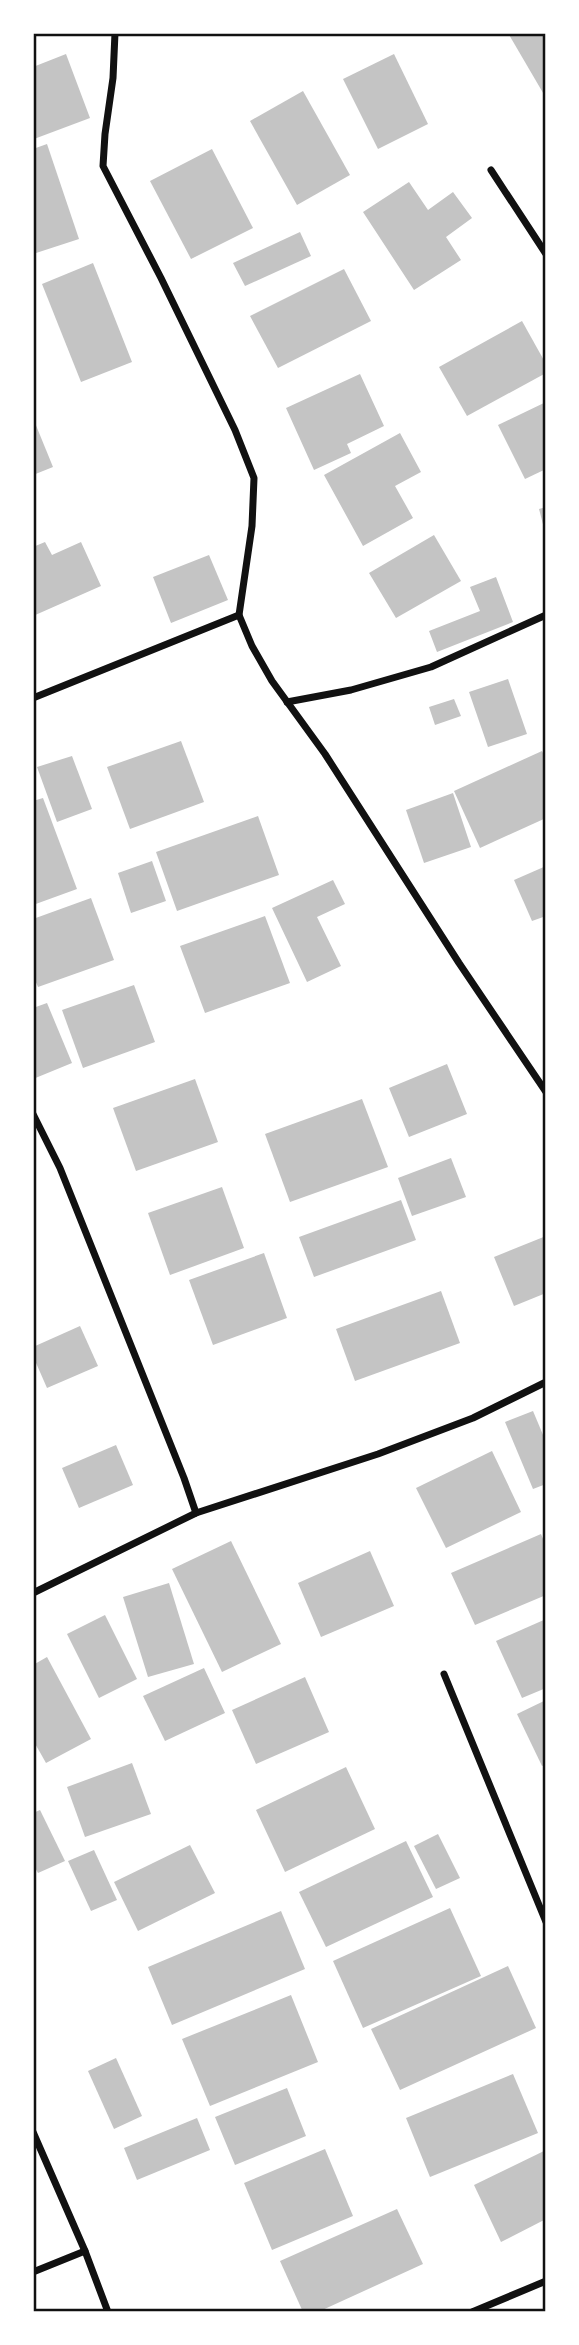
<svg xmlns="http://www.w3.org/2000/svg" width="579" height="2345" viewBox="0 0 579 2345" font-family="'PT Serif',serif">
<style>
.building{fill:#c4c4c4}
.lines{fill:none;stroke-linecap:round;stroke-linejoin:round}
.minor{stroke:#111;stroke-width:7}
.neatline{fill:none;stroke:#111;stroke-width:2.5}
</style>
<rect width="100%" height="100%" fill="#fff"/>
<g class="building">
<polygon points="508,33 546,33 546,98"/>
<polygon points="66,54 90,118 34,139 33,67"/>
<polygon points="394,54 428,124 378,149 343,79"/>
<polygon points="303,91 350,175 297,205 250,121"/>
<polygon points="47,144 79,239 33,254 33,149"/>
<polygon points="212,149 253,228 191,259 150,181"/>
<polygon points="409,182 428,210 453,192 472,218 446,237 461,260 414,290 363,212"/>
<polygon points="300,232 311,256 245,286 233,263"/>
<polygon points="93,263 132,362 81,382 42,284"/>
<polygon points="344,269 371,321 278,368 250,316"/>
<polygon points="522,321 546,364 546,373 467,416 439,367"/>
<polygon points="360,374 384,426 347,444 351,453 314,470 286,408"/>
<polygon points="546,402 546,469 525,479 498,425"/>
<polygon points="33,418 53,467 33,475"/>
<polygon points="400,433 421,472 395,486 413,518 363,546 324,475"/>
<polygon points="546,507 546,532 545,532 539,509"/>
<polygon points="434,535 461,581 396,618 369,573"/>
<polygon points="45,542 52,555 81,542 101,586 33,616 33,547"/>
<polygon points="209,555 228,600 171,623 153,577"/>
<polygon points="496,577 513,622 437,652 429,631 480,611 470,587"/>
<polygon points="508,679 527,734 488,747 469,692"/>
<polygon points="454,699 461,716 435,725 429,707"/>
<polygon points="181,741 204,802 130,829 107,767"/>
<polygon points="542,751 546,759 546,818 480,848 454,791"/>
<polygon points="72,756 92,809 57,822 37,767"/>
<polygon points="453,793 471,847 424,863 406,810"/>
<polygon points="43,798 77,889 33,905 33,801"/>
<polygon points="258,816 279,875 177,911 156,852"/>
<polygon points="152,861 166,901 131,913 118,873"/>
<polygon points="546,866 546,916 532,921 514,880"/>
<polygon points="333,880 345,904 317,917 341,966 307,982 272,908"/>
<polygon points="91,898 114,960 38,987 33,975 33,919"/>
<polygon points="265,916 290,983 205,1013 180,946"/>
<polygon points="134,985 155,1042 83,1068 62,1010"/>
<polygon points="47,1003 72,1063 33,1079 33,1008"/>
<polygon points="447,1064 467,1114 409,1137 389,1088"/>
<polygon points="195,1079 218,1142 136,1171 113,1108"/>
<polygon points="362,1099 388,1167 290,1202 265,1134"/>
<polygon points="451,1158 466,1197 412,1216 398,1178"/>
<polygon points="222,1187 244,1248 170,1275 148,1213"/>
<polygon points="401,1200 416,1240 314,1277 299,1237"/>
<polygon points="546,1236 546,1293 514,1306 494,1257"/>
<polygon points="264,1253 287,1318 213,1345 189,1280"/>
<polygon points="441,1291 460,1343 355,1381 336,1329"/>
<polygon points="80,1326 98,1366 47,1388 33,1356 33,1347"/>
<polygon points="533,1411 546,1442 546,1484 533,1489 505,1422"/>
<polygon points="116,1445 133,1485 79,1508 62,1468"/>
<polygon points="492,1451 521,1512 446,1548 416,1488"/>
<polygon points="541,1534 546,1546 546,1595 475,1625 451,1573"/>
<polygon points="231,1541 281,1644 222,1672 172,1569"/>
<polygon points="370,1551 394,1606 321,1637 298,1583"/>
<polygon points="169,1583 194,1664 148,1677 123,1597"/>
<polygon points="105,1615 137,1679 99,1698 67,1634"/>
<polygon points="546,1619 546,1688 522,1698 496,1641"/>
<polygon points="47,1657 91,1739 46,1763 33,1740 33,1665"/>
<polygon points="204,1668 225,1713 165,1741 143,1696"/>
<polygon points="305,1677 329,1732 256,1764 232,1710"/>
<polygon points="546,1700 546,1764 542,1766 517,1714"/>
<polygon points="132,1763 151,1814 85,1837 67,1787"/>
<polygon points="346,1767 375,1829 285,1872 256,1810"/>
<polygon points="40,1810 65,1861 38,1873 33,1864 33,1813"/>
<polygon points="438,1834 460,1878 436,1889 414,1846"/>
<polygon points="406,1841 433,1897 326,1947 299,1892"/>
<polygon points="190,1845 215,1893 138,1931 114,1882"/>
<polygon points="94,1850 117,1900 91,1911 68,1861"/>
<polygon points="450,1908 481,1976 363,2028 333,1961"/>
<polygon points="281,1911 305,1969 172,2025 148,1967"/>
<polygon points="508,1966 536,2028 400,2090 371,2029"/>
<polygon points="291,1995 318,2062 210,2106 182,2039"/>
<polygon points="116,2058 142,2116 114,2129 88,2071"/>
<polygon points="513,2074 538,2133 430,2177 406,2118"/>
<polygon points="287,2088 306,2136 235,2165 215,2117"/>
<polygon points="197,2118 210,2150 137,2180 124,2148"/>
<polygon points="325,2149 353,2216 272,2250 244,2183"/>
<polygon points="546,2150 546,2219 501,2242 474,2185"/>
<polygon points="397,2209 423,2264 318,2312 303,2312 280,2261"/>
</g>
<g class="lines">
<g class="minor">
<polyline points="115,33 113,78 105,134 103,166 161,278 235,430 254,478 252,526 239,615 252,646 272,681 325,754 459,963 546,1092"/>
<polyline points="491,170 546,254"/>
<polyline points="33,698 239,615"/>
<polyline points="287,702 351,690 431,667 546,615"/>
<polyline points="33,1114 60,1168 184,1478 196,1513"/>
<polyline points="33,1593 196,1513 378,1454 473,1418 546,1382"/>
<polyline points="444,1674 546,1922"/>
<polyline points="33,2132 85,2251 108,2312"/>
<polyline points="33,2272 85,2251"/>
<polyline points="472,2312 546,2281"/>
</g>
</g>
<rect width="579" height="2345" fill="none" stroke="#ffffff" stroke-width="70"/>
<rect x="35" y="35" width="509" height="2275" class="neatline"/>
</svg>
